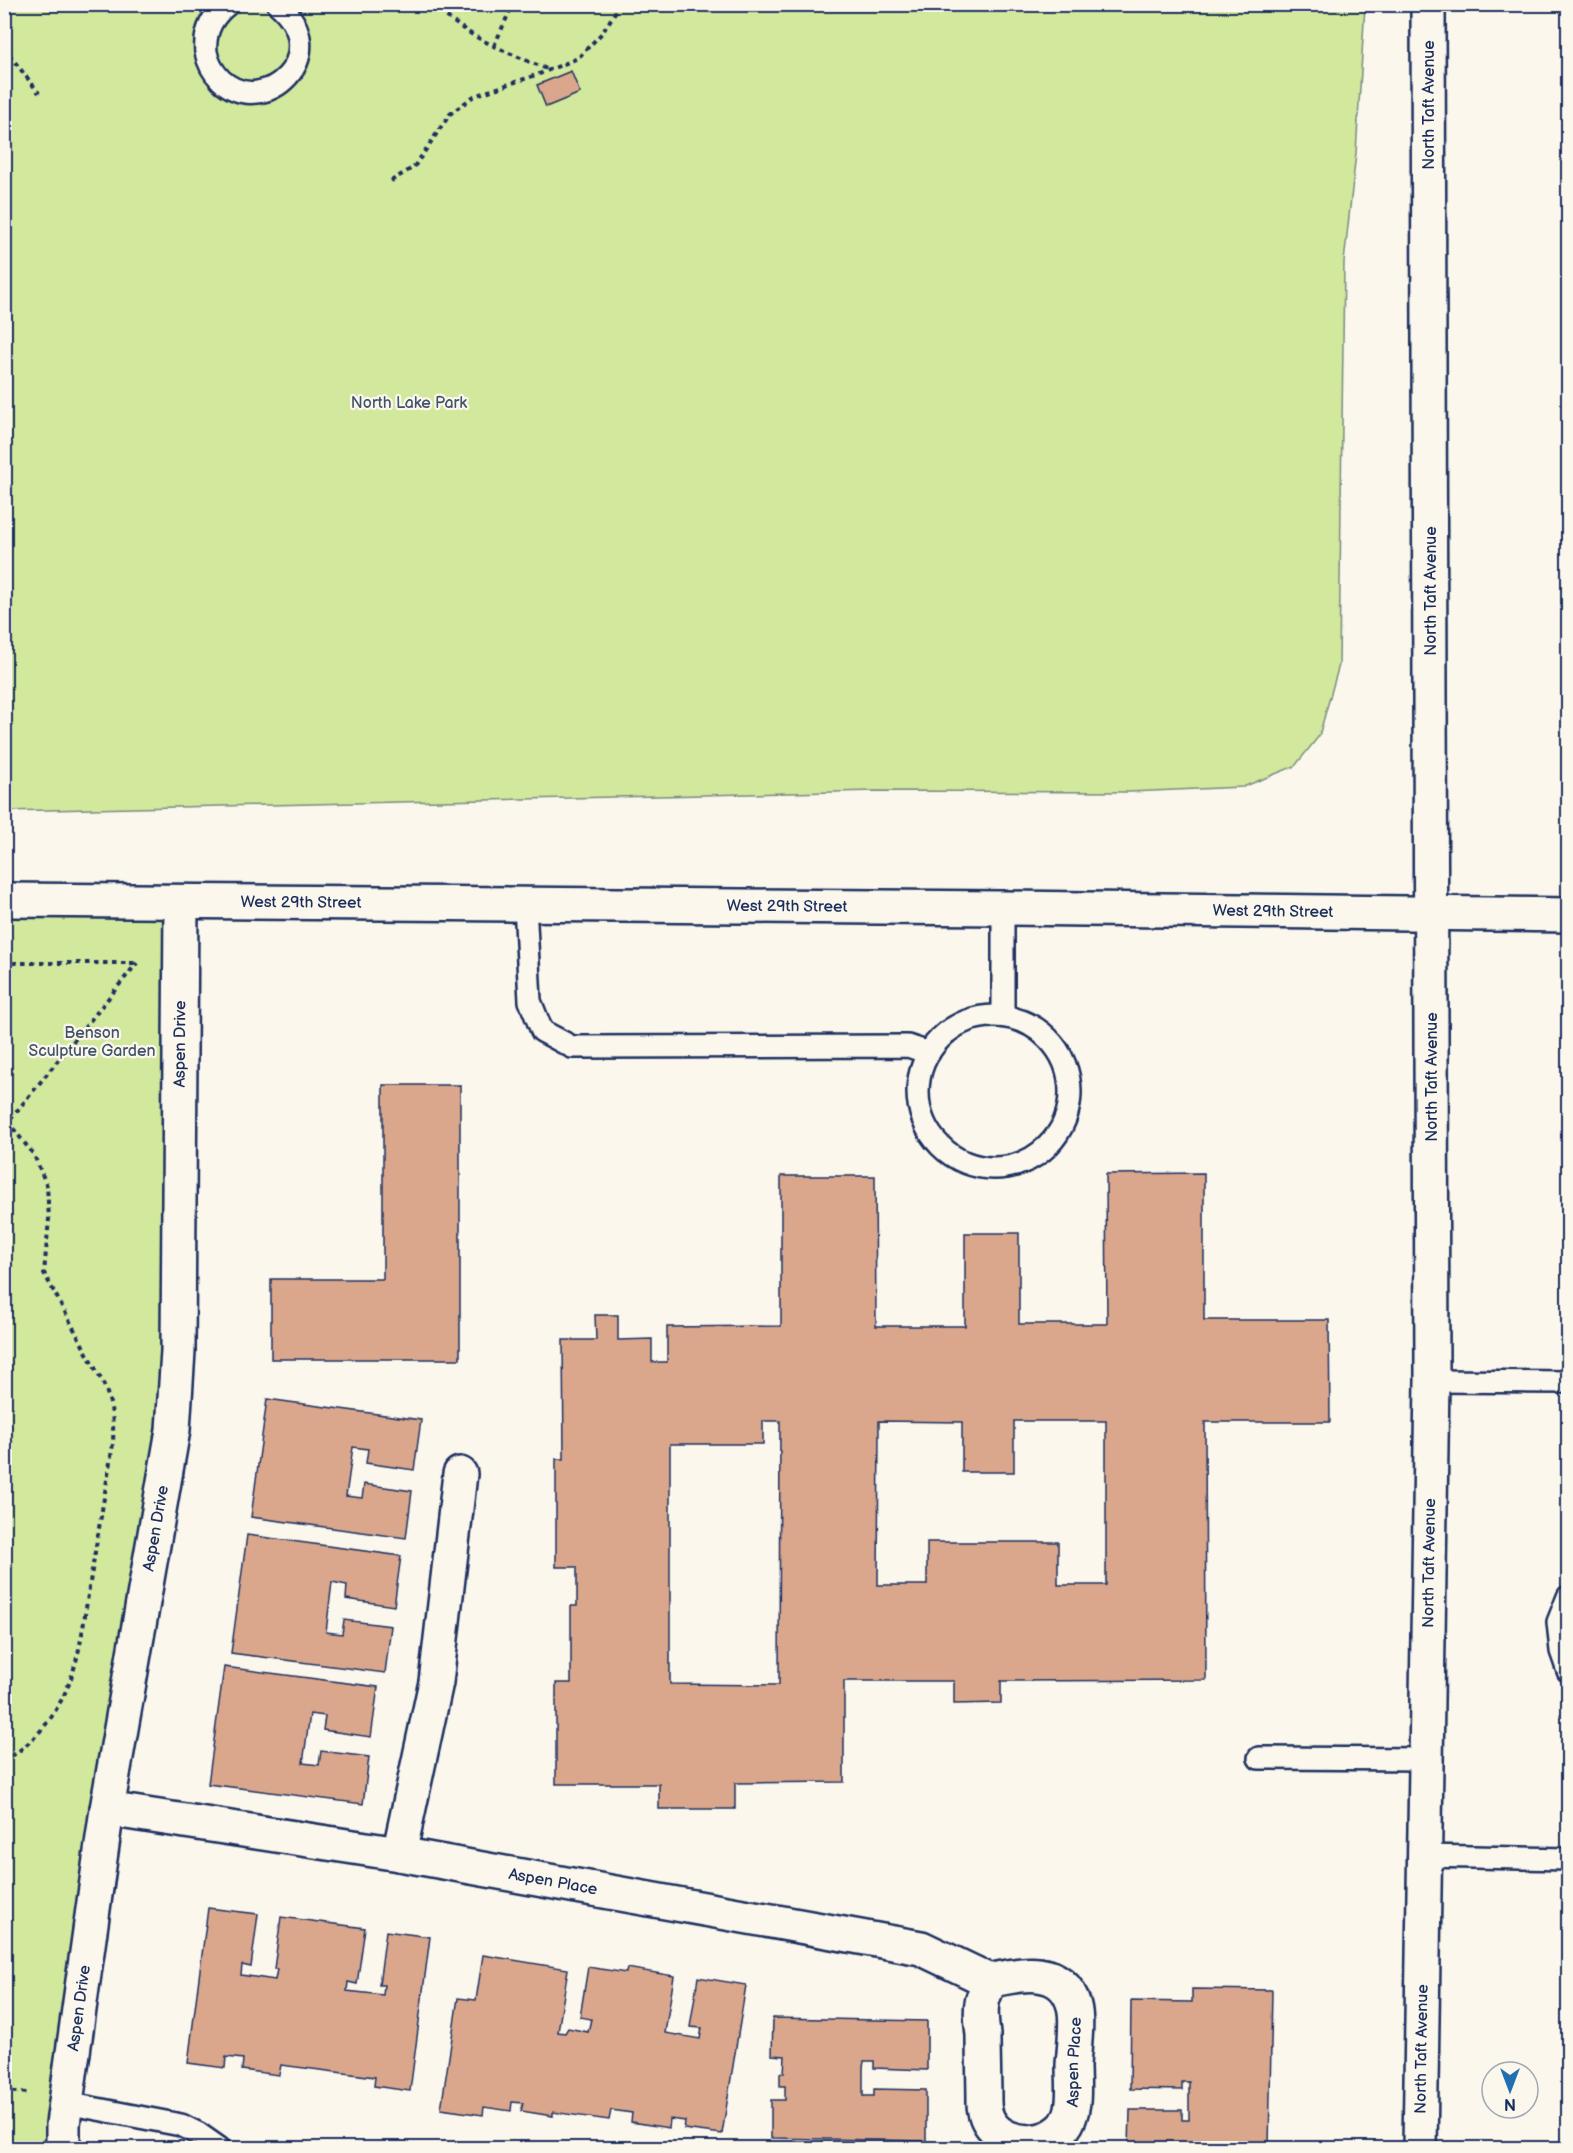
<svg xmlns="http://www.w3.org/2000/svg" width="1573" height="2153" viewBox="0 0 1573 2153" font-family="'Balsamiq Sans',sans-serif">
<style>
.green{fill:#d2e89d;stroke:#768c7e;stroke-width:1.5}
.building{fill:#daa78d;stroke:#1b2f5e;stroke-width:1.5;fill-rule:evenodd}
.lines{fill:none;stroke-linecap:round;stroke-linejoin:round}
.service-casing{stroke:#1b2f5e;stroke-width:26}
.minor-casing{stroke:#1b2f5e;stroke-width:38}
.secondary-casing{stroke:#1b2f5e;stroke-width:38}
.path{stroke:#1b2f5e;stroke-width:4;stroke-dasharray:4.5 4.5;stroke-linecap:butt}
.service{stroke:#fbf7ec;stroke-width:21}
.minor{stroke:#fbf7ec;stroke-width:33}
.secondary{stroke:#fbf7ec;stroke-width:33}
.labels{text-anchor:middle;dominant-baseline:central;stroke-width:4.5;stroke-linejoin:round;paint-order:stroke}
.street-label{font-size:16px;fill:#1b2f5e;stroke:#fbf7ec}
.park-label{font-size:16px;fill:#40546b;stroke:#fbf7ec}
</style>
<rect width="100%" height="100%" fill="#fbf7ec"/>
<filter id="ink" filterUnits="userSpaceOnUse"><feTurbulence type="fractalNoise" baseFrequency=".0167" numOctaves="2"/><feDisplacementMap in="SourceGraphic" scale="12" xChannelSelector="R" yChannelSelector="G"/><feConvolveMatrix kernelMatrix="1 2 1 2 8 2 1 2 1" color-interpolation-filters="sRGB"/></filter>
<g filter="url(#ink)">
<g class="green">
<polygon points="4,5 1365,5 1356,153 1344,262 1339,665 1319,736 1295,766 1243,787 1129,792 876,791 5,811"/>
<polygon points="5,900 181,902 178,1351 63,2148 5,2148"/>
</g>
<g class="building">
<polygon points="571,71 580,93 546,107 537,85"/>
<polygon points="383,1085 460,1085 460,1359 271,1359 271,1279 383,1279"/>
<path d="M1204,1173v147h125l1,102h-125l1,258 -205,1v22l-47,1v-23h-110v101l-109,1v26h-76v-25h-103v-101h15v-77h6v-39h-21v-108h8l-1,-119h33l-1,-25h23v25l34,-1v23h15v-35l114,-1v-150h94l1,150h89v-93h54v91h88l-1,-150zM763,1421h17l-1,264 -109,-1v-240h93zM879,1421l83,1v50h52v-51h92v164h-48v-43h-131v43h-49z"/>
<polygon points="267,1399 421,1420 414,1470 366,1463 368,1449 353,1447 346,1496 362,1498 364,1484 412,1491 406,1538 251,1517"/>
<polygon points="247,1535 401,1556 394,1606 346,1599 347,1585 332,1582 326,1632 342,1634 344,1620 391,1626 385,1673 231,1653"/>
<polygon points="224,1667 378,1687 371,1737 323,1730 325,1716 310,1714 303,1763 319,1765 321,1751 369,1757 363,1804 208,1784"/>
<polygon points="208,1908 258,1914 251,1967 242,1965 241,1975 275,1980 277,1969 274,1969 281,1917 365,1928 357,1984 348,1982 347,1991 383,1995 384,1985 379,1985 386,1931 430,1937 410,2091 374,2086 375,2077 281,2065 279,2075 242,2070 243,2059 226,2057 225,2068 188,2063"/>
<polygon points="483,1955 568,1969 558,2032 565,2033 568,2028 588,2032 591,2019 580,2017 588,1967 626,1973 627,1968 674,1976 665,2033 700,2039 702,2028 690,2027 698,1977 746,1985 722,2134 684,2129 685,2121 670,2119 669,2128 631,2122 632,2113 611,2110 609,2120 553,2112 553,2116 521,2111 523,2103 512,2102 511,2111 484,2107 483,2115 441,2109 458,1998 476,2000"/>
<polygon points="1192,1989 1272,1990 1269,2148 1129,2148 1130,2110 1182,2110 1182,2120 1189,2120 1189,2082 1182,2082 1182,2090 1130,2089 1131,2001 1192,2002"/>
<polygon points="773,2018 927,2021 927,2070 874,2068 874,2061 864,2061 863,2068 863,2096 874,2096 874,2089 926,2090 926,2141 771,2138 771,2100 785,2100 785,2086 780,2086 780,2073 784,2073 785,2056 772,2055"/>
</g>
<g class="lines">
<defs>
<g id="service">
<path d="M228,4c-16,12 -24,28 -22,48 2,11 7,20 15,28 43,40 115,-25 57,-76"/>
<polyline points="525,904 530,1001 542,1031 572,1047 908,1046 929,1053"/>
<polyline points="1003,908 1003,1016"/>
<circle cx="994" cy="1092" r="76"/>
<polyline points="1432,1381 1568,1382"/>
<polyline points="1568,1597 1558,1622 1561,1651 1568,1671"/>
<polyline points="1259,1758 1426,1759"/>
<polyline points="1424,1856 1568,1859"/>
<polyline points="66,2103 181,2125 199,2134 219,2148"/>
</g>
<g id="minor">
<path id="s1" d="M107,1809l292,45 522,94 69,33c-3,7 -7,15 -8,22 -2,10 0,22 1,32 0,22 1,45 1,68 1,41 56,50 80,24 13,-16 9,-42 9,-62 1,-16 5,-44 1,-59 -11,-41 -53,-33 -84,-25"/>
<polyline points="399,1854 436,1682 460,1474"/>
<path id="s2" d="M63,2148v-24l44,-315 66,-379 5,-79 3,-449"/>
</g>
<g id="secondary">
<path id="s3" d="M4,900l999,8 565,7"/>
<path id="s4" d="M1420,2148l12,-767 -4,-1377"/>
</g>
</defs>
<use href="#service" class="service-casing"/>
<use href="#minor" class="minor-casing"/>
<use href="#secondary" class="secondary-casing"/>
<g class="path">
<path d="M434,4c29,33 76,49 115,66"/>
<polyline points="494,46 513,4"/>
<polyline points="4,48 39,93"/>
<polyline points="391,181 414,167 450,114 474,96 542,73 578,58 603,32 620,4"/>
<polyline points="4,247 6,245"/>
<polyline points="4,963 136,963"/>
<polyline points="4,1119 8,1122 137,963"/>
<path d="M4,1761c22,-13 42,-33 54,-55 21,-35 25,-79 31,-118 8,-48 16,-96 24,-144 1,-22 -1,-41 -10,-61l-59,-110 5,-54 -2,-33 -13,-31 -26,-33"/>
<polyline points="4,2091 28,2093"/>
</g>
<use href="#service" class="service"/>
<use href="#minor" class="minor"/>
<use href="#secondary" class="secondary"/>
</g>
</g>
<g class="labels">
<g class="street-label">
<text transform="translate(1429 105) rotate(-90)">North Taft Avenue</text>
<text transform="translate(1431 591) rotate(-90)">North Taft Avenue</text>
<text stroke="none"><textPath href="#s3" startOffset="297">West 29th Street</textPath></text>
<text stroke="none"><textPath href="#s3" startOffset="783">West 29th Street</textPath></text>
<text stroke="none"><textPath href="#s3" startOffset="1269">West 29th Street</textPath></text>
<text stroke="none"><textPath href="#s2" startOffset="1113">Aspen Drive</textPath></text>
<text transform="translate(1432 1077) rotate(-90)">North Taft Avenue</text>
<text stroke="none"><textPath href="#s2" startOffset="627">Aspen Drive</textPath></text>
<text stroke="none"><textPath href="#s4" startOffset="585">North Taft Avenue</textPath></text>
<text stroke="none"><textPath href="#s1" startOffset="452">Aspen Place</textPath></text>
<text stroke="none"><textPath href="#s2" startOffset="141">Aspen Drive</textPath></text>
<text stroke="none"><textPath href="#s4" startOffset="99">North Taft Avenue</textPath></text>
<text stroke="none"><textPath href="#s1" startOffset="1198">Aspen Place</textPath></text>
</g>
<g class="park-label">
<text x="409" y="403">North Lake Park</text>
<text x="92" y="1033">Benson<tspan x="92" dy="18">Sculpture Garden</tspan></text>
</g>
</g>
<rect width="1573" height="2153" fill="none" stroke="#fbf7ec" stroke-width="24"/>
<rect x="12" y="12" width="1549" height="2129" fill="none" stroke="#1b2f5e" stroke-width="2" filter="url(#ink)"/>
<g transform="translate(1510 2090) rotate(180)"><circle r="28" fill="#fbf7ec" stroke="#a1a7b3" stroke-width="1.5"/>
<path d="M0-4.5L10 22L0 15L-10 22Z" fill="#1f6fb2"/>
<text y="-9" font-size="16" font-weight="bold" text-anchor="middle" fill="#1b2f5e">N</text>
</g>
</svg>
